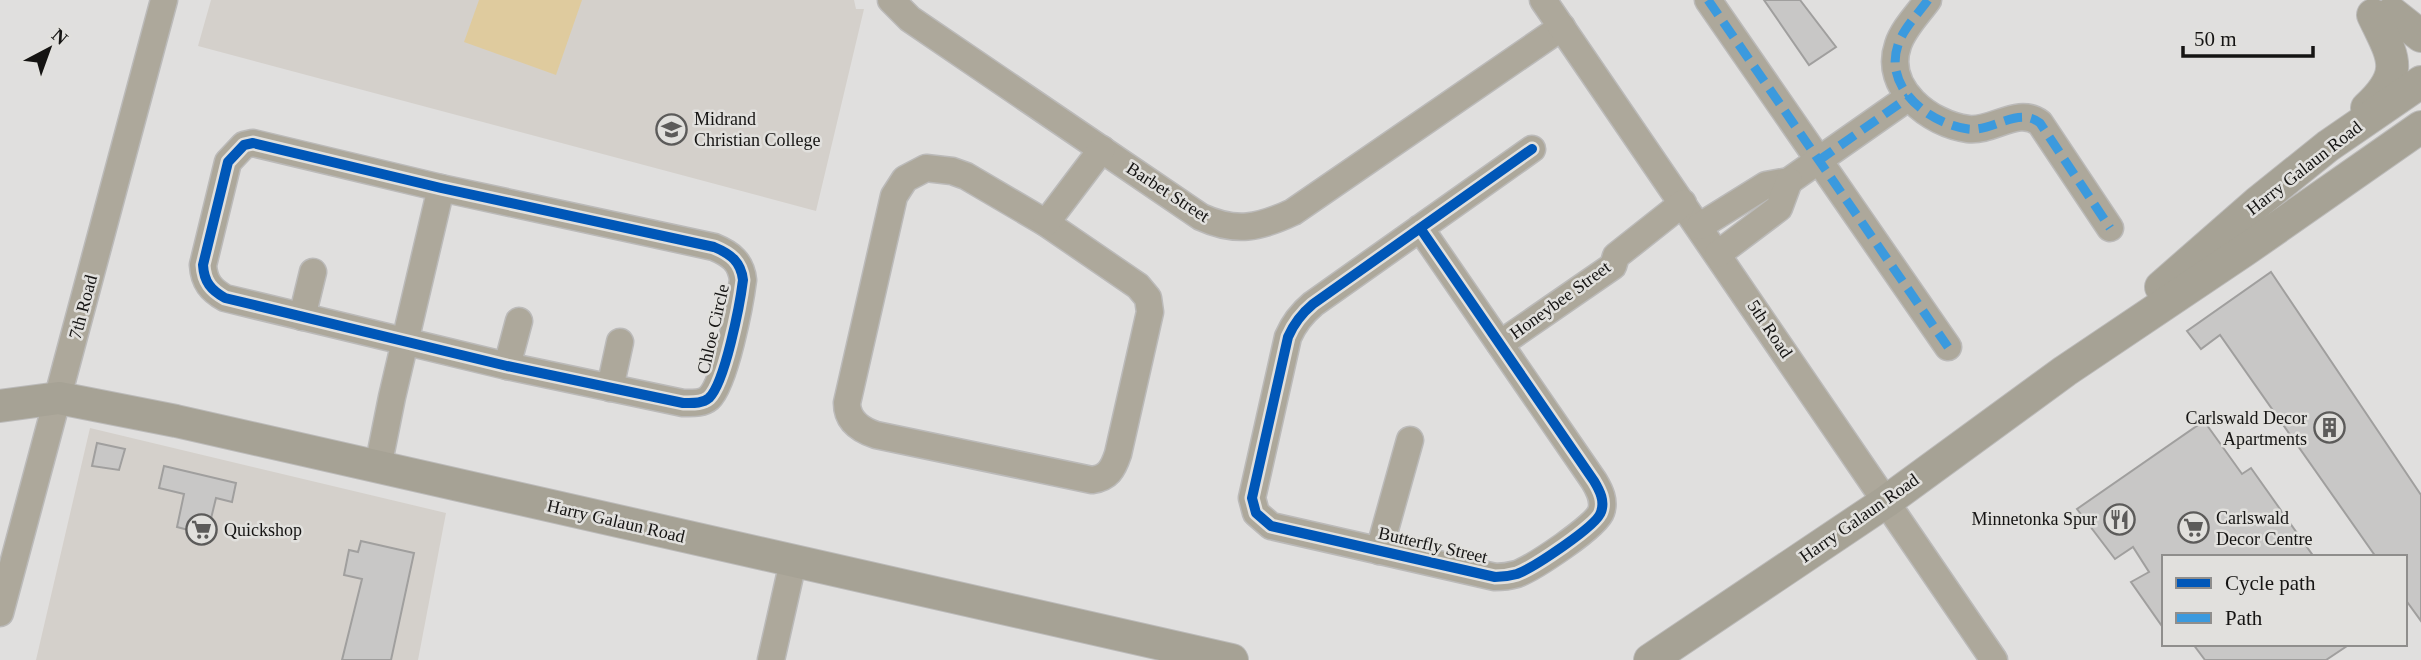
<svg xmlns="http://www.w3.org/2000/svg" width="2421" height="660" viewBox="0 0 2421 660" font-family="'Times New Roman',serif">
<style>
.built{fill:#d4d0cb}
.green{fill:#dfcb9e}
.building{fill:#c8c7c6;stroke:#a09f9e;stroke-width:2}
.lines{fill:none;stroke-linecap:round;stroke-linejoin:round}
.minor-casing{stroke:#bbbab9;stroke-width:29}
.major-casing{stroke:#bbbab9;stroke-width:34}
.minor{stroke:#ada89b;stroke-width:26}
.major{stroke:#a6a295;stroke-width:32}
.quiet{stroke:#3b9ade;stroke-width:9;stroke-dasharray:18 9;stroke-linecap:butt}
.cycleway-casing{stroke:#e1e0dd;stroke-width:15}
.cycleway{stroke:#0057b8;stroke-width:10}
.labels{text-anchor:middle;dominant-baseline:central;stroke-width:5;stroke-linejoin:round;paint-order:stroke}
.poi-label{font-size:18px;fill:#151413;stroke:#e1e0dd;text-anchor:start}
.street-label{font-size:18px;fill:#151413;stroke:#e1e0dd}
</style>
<rect width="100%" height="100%" fill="#e0dfde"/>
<g class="built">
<polygon points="211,0 854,0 856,9 864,9 816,211 198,46"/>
<polygon points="90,428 446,513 418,660 36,660"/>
</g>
<polygon class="green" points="479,0 582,0 556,75 464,42"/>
<g class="building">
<polygon points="1764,0 1800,0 1836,47 1809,65"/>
<polygon points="2271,272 2421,495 2421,621 2405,599 2405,557 2376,557 2220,335 2201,349 2187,331"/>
<polygon points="2204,421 2242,474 2251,468 2314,557 2164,557 2164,629 2131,582 2149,572 2133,547 2115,559 2077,509"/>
<polygon points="97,443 125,449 119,470 92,466"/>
<polygon points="164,466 236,483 232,502 216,498 207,535 177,527 184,494 159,488"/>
<polygon points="361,541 414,553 391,660 342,660 362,579 344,575 349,550 358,552"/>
<polygon points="2193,644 2350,644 2326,660 2205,660"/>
</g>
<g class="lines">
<defs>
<g id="minor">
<path d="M891,0l19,19 291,198c35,16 58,11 92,-5l269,-185"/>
<polyline points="1543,0 1994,660"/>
<polyline points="1708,0 1948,347"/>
<path d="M1928,0c-10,14 -25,29 -30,45 -15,43 32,79 70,84 25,3 50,-23 72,-6l70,105"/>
<path d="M253,143l188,45 273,59c17,7 27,15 29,33 -3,24 -18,103 -34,118 -7,6 -17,5 -26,5l-176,-37 -282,-68c-14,-8 -21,-16 -22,-33l25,-103 16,-17z"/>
<path d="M926,168l26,3 14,5 80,47 92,63 10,12 2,14 -32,142c-5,15 -10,24 -26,26l-216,-45c-15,-5 -29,-14 -29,-32l47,-207 11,-17z"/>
<polyline points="1046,223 1102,149"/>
<polyline points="1700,226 1766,185 1789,181 1909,97"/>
<path d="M1420,228l174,253c6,10 11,20 7,31 -4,14 -68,56 -84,62 -7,2 -14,3 -22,3l-224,-51 -15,-13 -4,-15 36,-161c6,-14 13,-23 25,-33l219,-155"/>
<polyline points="1718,254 1779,208 1789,181"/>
<polyline points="302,317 313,272"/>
<polyline points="1500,344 1613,266 1616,256 1683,203"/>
<polyline points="507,366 519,321"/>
<polyline points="610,388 620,342"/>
<polyline points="378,467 392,397 441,188"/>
<polyline points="1379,551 1410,440"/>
<polyline points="0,613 164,0"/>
<polyline points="771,660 793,562"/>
</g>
<g id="major">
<polyline points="2392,13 2421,36"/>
<path d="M2367,108c39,-36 26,-51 6,-93"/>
<polyline points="2161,287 2257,203 2328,146 2421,82"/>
<polyline points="0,406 59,398 176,421 1232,660"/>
<polyline points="1650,660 1887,501 2065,371 2245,250 2421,127"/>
</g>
</defs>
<use href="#minor" class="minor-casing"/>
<use href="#major" class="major-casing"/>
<use href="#minor" class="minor"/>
<use href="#major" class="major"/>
<g class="quiet">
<polyline points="1708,0 1948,347"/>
<path d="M1928,0c-10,14 -25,29 -30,45 -15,43 32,79 70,84 25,3 50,-23 72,-6l70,105"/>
<polyline points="1818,161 1909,97"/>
</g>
<defs>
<g id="cycleway">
<path d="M253,143l188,45 273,59c17,7 27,15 29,33 -3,24 -18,103 -34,118 -7,6 -17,5 -26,5l-176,-37 -282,-68c-14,-8 -21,-16 -22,-33l25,-103 16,-17z"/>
<path d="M1420,228l174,253c6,10 11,20 7,31 -4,14 -68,56 -84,62 -7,2 -14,3 -22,3l-224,-51 -15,-13 -4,-15 36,-161c6,-14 13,-23 25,-33l219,-155"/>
</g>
</defs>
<use href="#cycleway" class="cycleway-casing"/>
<use href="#cycleway" class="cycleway"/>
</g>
<defs>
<symbol id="school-ring" viewBox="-11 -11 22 22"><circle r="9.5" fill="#e1e0dd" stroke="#5c5b5a" stroke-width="1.5"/><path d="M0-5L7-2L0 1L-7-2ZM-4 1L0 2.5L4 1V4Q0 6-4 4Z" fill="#5c5b5a"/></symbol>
<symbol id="building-ring" viewBox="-11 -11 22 22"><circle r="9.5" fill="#e1e0dd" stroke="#5c5b5a" stroke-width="1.5"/><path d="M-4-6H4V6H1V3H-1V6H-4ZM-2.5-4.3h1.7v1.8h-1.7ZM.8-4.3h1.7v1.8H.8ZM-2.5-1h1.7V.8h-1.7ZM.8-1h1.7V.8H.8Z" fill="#5c5b5a"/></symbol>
<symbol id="restaurant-ring" viewBox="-11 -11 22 22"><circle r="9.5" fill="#e1e0dd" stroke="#5c5b5a" stroke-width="1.5"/><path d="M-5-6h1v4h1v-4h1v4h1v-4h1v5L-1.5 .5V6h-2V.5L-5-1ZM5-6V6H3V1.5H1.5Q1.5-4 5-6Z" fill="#5c5b5a"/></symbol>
<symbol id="supermarket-ring" viewBox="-11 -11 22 22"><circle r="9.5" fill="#e1e0dd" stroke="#5c5b5a" stroke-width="1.5"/><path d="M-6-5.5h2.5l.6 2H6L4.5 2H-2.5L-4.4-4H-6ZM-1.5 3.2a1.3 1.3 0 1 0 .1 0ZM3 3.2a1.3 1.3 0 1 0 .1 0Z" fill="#5c5b5a"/></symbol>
</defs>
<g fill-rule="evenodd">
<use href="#school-ring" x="654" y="112" width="35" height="35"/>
<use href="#building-ring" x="2312" y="410" width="35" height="35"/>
<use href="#restaurant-ring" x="2102" y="502" width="35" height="35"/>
<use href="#supermarket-ring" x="2176" y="510" width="35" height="35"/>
<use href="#supermarket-ring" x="184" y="512" width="35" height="35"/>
</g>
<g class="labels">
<g class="poi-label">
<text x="694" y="119">Midrand<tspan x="694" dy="21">Christian College</tspan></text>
<text x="2307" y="418" text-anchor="end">Carlswald Decor<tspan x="2307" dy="21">Apartments</tspan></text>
<text x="2216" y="518">Carlswald<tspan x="2216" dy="21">Decor Centre</tspan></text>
<text x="2097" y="519" text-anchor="end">Minnetonka Spur</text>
<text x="224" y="530">Quickshop</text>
</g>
<g class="street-label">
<text transform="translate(2304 168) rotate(-38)">Harry Galaun Road</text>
<text transform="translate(1168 192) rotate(33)">Barbet Street</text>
<text transform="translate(1560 300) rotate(-36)">Honeybee Street</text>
<text transform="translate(83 307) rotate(-75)">7th Road</text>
<text transform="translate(713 329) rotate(-77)">Chloe Circle</text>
<text transform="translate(1770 329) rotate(56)">5th Road</text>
<text transform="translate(1859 518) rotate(-35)">Harry Galaun Road</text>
<text transform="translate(616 521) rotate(13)">Harry Galaun Road</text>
<text transform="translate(1433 545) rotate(13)">Butterfly Street</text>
</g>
</g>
<rect x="2162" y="555" width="245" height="91" fill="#e1e0dd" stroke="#8f8e8c" stroke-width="2"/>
<rect x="2176" y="578" width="35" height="10" fill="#0057b8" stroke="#8f8e8c" stroke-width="2"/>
<text x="2225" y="590" font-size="21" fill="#151413">Cycle path</text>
<rect x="2176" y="613" width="35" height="10" fill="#3b9ade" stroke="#8f8e8c" stroke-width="2"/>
<text x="2225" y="625" font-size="21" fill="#151413">Path</text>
<g transform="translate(49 49) rotate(41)" stroke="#e1e0dd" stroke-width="5" paint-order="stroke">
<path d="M0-5L12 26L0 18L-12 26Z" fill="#151413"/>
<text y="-10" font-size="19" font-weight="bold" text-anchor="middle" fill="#151413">N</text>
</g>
<path d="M2183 46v10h130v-10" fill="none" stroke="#151413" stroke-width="3.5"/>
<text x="2194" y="46" font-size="21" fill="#151413" stroke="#e1e0dd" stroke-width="5" paint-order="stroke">50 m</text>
</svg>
